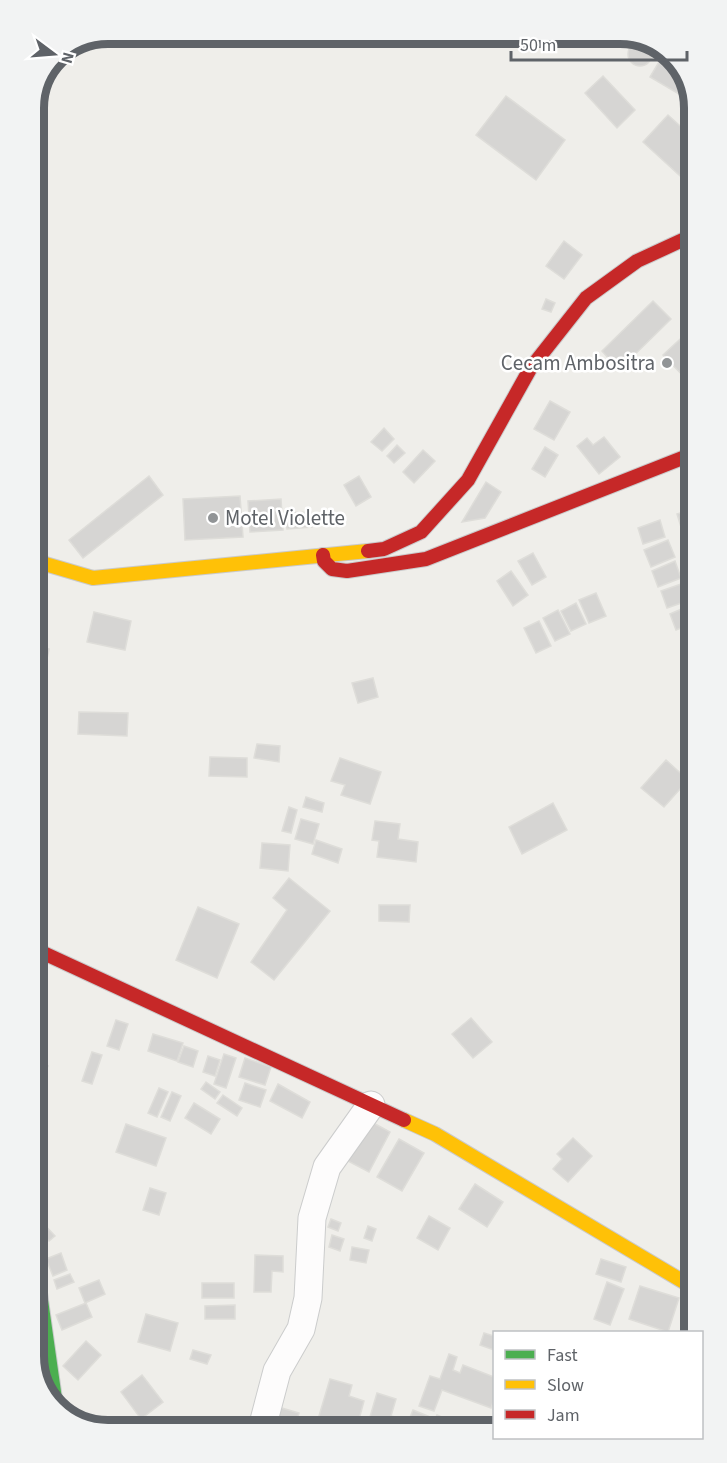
<svg xmlns="http://www.w3.org/2000/svg" width="727" height="1463" viewBox="0 0 727 1463" font-family="'Source Sans 3',sans-serif">
<style>
.building{fill:#d6d5d3;stroke:#deddd9;stroke-width:1.5}
.lines{fill:none;stroke-linecap:round;stroke-linejoin:round}
.street-casing{stroke:#cbcccc;stroke-width:29}
.fast-casing{stroke:#cacacb;stroke-width:16}
.slow-casing{stroke:#cacacb;stroke-width:16}
.jam-casing{stroke:#cacacb;stroke-width:16}
.street{stroke:#fdfcfc;stroke-width:27}
.fast{stroke:#4caf50;stroke-width:14}
.slow{stroke:#ffc107;stroke-width:14}
.jam{stroke:#c62828;stroke-width:14}
.poi-dot{fill:#919496;stroke:#fff;stroke-width:2}
.labels{text-anchor:middle;dominant-baseline:central;stroke-width:5;stroke-linejoin:round;paint-order:stroke}
.poi-label{font-size:21px;fill:#5f6368;stroke:#fff;text-anchor:end}
.rim{fill:none;stroke:#5f6368;stroke-width:8}
</style>
<rect width="100%" height="100%" fill="#efeeea"/>
<g class="building">
<circle cx="640" cy="54" r="12"/>
<polygon points="666,50 688,79 689,100 650,77"/>
<polygon points="603,76 635,110 617,128 585,93"/>
<polygon points="506,96 565,140 536,180 476,135"/>
<polygon points="668,115 689,134 689,184 643,142"/>
<polygon points="564,241 582,255 564,279 546,266"/>
<polygon points="546,299 555,303 551,312 542,309"/>
<polygon points="653,301 671,319 619,370 602,351"/>
<polygon points="690,330 690,383 663,355"/>
<polygon points="550,401 570,412 554,440 534,429"/>
<polygon points="384,428 394,439 382,451 371,442"/>
<polygon points="604,437 620,457 599,474 577,446 587,438 593,445"/>
<polygon points="397,445 405,453 394,463 387,456"/>
<polygon points="545,447 558,455 545,477 532,469"/>
<polygon points="423,450 435,461 414,483 403,472"/>
<polygon points="149,476 163,495 83,558 69,540"/>
<polygon points="359,476 371,497 356,506 344,485"/>
<polygon points="486,482 501,492 485,518 462,522"/>
<polygon points="240,496 243,537 185,540 183,499"/>
<polygon points="281,499 283,530 250,532 248,501"/>
<polygon points="690,510 690,524 681,527 677,514"/>
<polygon points="311,512 312,527 287,529 285,513"/>
<polygon points="660,520 665,537 643,544 638,528"/>
<polygon points="690,532 691,553 689,554 682,535"/>
<polygon points="668,540 675,557 651,567 644,550"/>
<polygon points="533,553 546,577 532,585 518,561"/>
<polygon points="675,561 681,578 658,587 652,571"/>
<polygon points="511,571 528,595 513,606 497,581"/>
<polygon points="684,583 690,600 667,608 661,591"/>
<polygon points="596,593 606,616 589,623 579,600"/>
<polygon points="576,603 586,624 571,631 561,611"/>
<polygon points="691,605 691,624 676,630 670,614"/>
<polygon points="558,610 570,634 555,641 543,618"/>
<polygon points="94,612 131,621 125,650 87,642"/>
<polygon points="539,621 551,646 536,653 524,628"/>
<polygon points="35,646 49,649 45,668 36,666"/>
<polygon points="373,678 378,697 358,703 352,683"/>
<polygon points="79,712 128,713 127,736 78,734"/>
<polygon points="257,744 280,746 279,762 254,758"/>
<polygon points="210,757 247,758 247,777 209,776"/>
<polygon points="340,758 381,772 370,804 341,795 345,785 331,781"/>
<polygon points="666,760 688,780 664,807 641,788"/>
<polygon points="306,797 324,803 322,812 303,807"/>
<polygon points="553,803 567,830 522,854 509,827"/>
<polygon points="289,807 297,810 291,833 282,831"/>
<polygon points="301,819 319,824 313,844 295,839"/>
<polygon points="375,821 400,824 398,839 418,842 416,862 377,857 379,841 372,840"/>
<polygon points="316,840 342,849 338,863 312,854"/>
<polygon points="262,843 290,845 288,871 260,868"/>
<polygon points="289,878 330,911 274,980 251,962 287,910 273,898"/>
<polygon points="379,905 410,905 409,922 379,921"/>
<polygon points="198,907 239,924 217,978 176,960"/>
<polygon points="471,1018 492,1042 473,1058 452,1034"/>
<polygon points="116,1020 128,1024 119,1050 107,1046"/>
<polygon points="153,1034 183,1043 177,1061 148,1051"/>
<polygon points="184,1046 198,1051 193,1067 178,1062"/>
<polygon points="92,1052 102,1055 92,1084 82,1081"/>
<polygon points="224,1054 236,1058 226,1088 214,1084"/>
<polygon points="208,1056 220,1060 215,1076 203,1072"/>
<polygon points="245,1058 271,1067 265,1085 239,1077"/>
<polygon points="37,1062 48,1066 37,1092"/>
<polygon points="206,1082 220,1092 215,1099 201,1089"/>
<polygon points="245,1083 266,1090 260,1107 239,1100"/>
<polygon points="278,1084 310,1102 302,1118 270,1101"/>
<polygon points="159,1088 168,1092 157,1117 148,1113"/>
<polygon points="172,1092 181,1096 170,1121 161,1117"/>
<polygon points="223,1095 242,1108 237,1116 217,1103"/>
<polygon points="194,1103 220,1119 211,1134 185,1118"/>
<polygon points="368,1120 390,1132 369,1172 346,1160"/>
<polygon points="126,1124 166,1138 156,1166 116,1152"/>
<polygon points="573,1138 592,1156 568,1182 553,1169 562,1159 557,1154"/>
<polygon points="399,1139 424,1153 402,1191 377,1177"/>
<polygon points="475,1184 503,1202 487,1227 459,1209"/>
<polygon points="150,1188 166,1193 159,1215 143,1210"/>
<polygon points="429,1216 450,1228 438,1250 417,1238"/>
<polygon points="39,1219 55,1236 49,1241 38,1230"/>
<polygon points="331,1219 341,1223 338,1231 328,1227"/>
<polygon points="368,1226 376,1229 372,1241 364,1238"/>
<polygon points="332,1235 344,1239 340,1251 329,1247"/>
<polygon points="352,1247 369,1250 366,1263 350,1260"/>
<polygon points="61,1253 67,1270 53,1276 46,1259"/>
<polygon points="255,1255 283,1256 283,1272 272,1271 271,1292 254,1292"/>
<polygon points="601,1259 626,1267 621,1282 596,1274"/>
<polygon points="70,1274 74,1282 57,1289 54,1280"/>
<polygon points="99,1280 105,1294 85,1303 79,1288"/>
<polygon points="607,1282 624,1289 610,1325 594,1319"/>
<rect x="202" y="1283" width="32" height="15"/>
<polygon points="640,1286 679,1298 668,1332 629,1319"/>
<polygon points="86,1303 92,1317 62,1330 56,1315"/>
<polygon points="235,1305 235,1319 205,1319 205,1306"/>
<polygon points="146,1314 178,1323 170,1351 138,1342"/>
<polygon points="484,1333 494,1336 494,1350 480,1345"/>
<polygon points="86,1341 101,1355 78,1380 63,1366"/>
<polygon points="193,1350 211,1355 207,1364 190,1359"/>
<polygon points="449,1354 457,1357 453,1370 460,1373 463,1365 494,1377 494,1399 491,1408 442,1390 434,1411 419,1406 430,1376 440,1379"/>
<polygon points="142,1375 163,1402 141,1419 121,1392"/>
<polygon points="330,1379 352,1385 349,1396 364,1401 357,1427 316,1426"/>
<polygon points="377,1393 396,1399 391,1416 399,1418 396,1427 367,1427"/>
<polygon points="275,1406 299,1413 295,1428 269,1428"/>
<polygon points="413,1410 435,1419 437,1415 461,1425 406,1427"/>
</g>
<g class="lines">
<defs>
<polyline id="street" points="262,1428 277,1371 301,1329 308,1298 312,1218 327,1167 371,1105"/>
<polyline id="fast" points="38,1279 56,1406"/>
<g id="slow">
<polyline points="35,561 93,578 368,551"/>
<polyline points="404,1120 435,1134 694,1288"/>
</g>
<g id="jam">
<polyline points="368,551 384,549 421,532 468,480 530,369 586,298 637,261 689,237"/>
<polyline points="323,555 324,561 332,569 347,571 426,559 690,455"/>
<polyline points="37,950 404,1120"/>
</g>
</defs>
<use href="#street" class="street-casing"/>
<use href="#fast" class="fast-casing"/>
<use href="#slow" class="slow-casing"/>
<use href="#jam" class="jam-casing"/>
<use href="#street" class="street"/>
<use href="#fast" class="fast"/>
<use href="#slow" class="slow"/>
<use href="#jam" class="jam"/>
</g>
<g class="poi-dot">
<circle cx="667" cy="363" r="6"/>
<circle cx="213" cy="518" r="6"/>
</g>
<g class="labels">
<g class="poi-label">
<text x="655" y="363">Cecam Ambositra</text>
<text x="225" y="518" text-anchor="start">Motel Violette</text>
</g>
</g>
<path d="M0 0H727V1463H0ZM108 44H620A64 64 0 0 1 684 108V1356A64 64 0 0 1 620 1420H108A64 64 0 0 1 44 1356V108A64 64 0 0 1 108 44Z" fill="#f2f3f3" fill-rule="evenodd"/>
<path class="rim" d="M108 44H620A64 64 0 0 1 684 108V1356A64 64 0 0 1 620 1420H108A64 64 0 0 1 44 1356V108A64 64 0 0 1 108 44Z"/>
<rect x="493" y="1331" width="210" height="108" fill="#ffffff" stroke="#bfc1c3" stroke-width="1.5"/>
<rect x="505" y="1350" width="30" height="9" fill="#4caf50" stroke="#bfc1c3" stroke-width="1.5"/>
<text x="547" y="1361" font-size="18" fill="#5f6368">Fast</text>
<rect x="505" y="1380" width="30" height="9" fill="#ffc107" stroke="#bfc1c3" stroke-width="1.5"/>
<text x="547" y="1391" font-size="18" fill="#5f6368">Slow</text>
<rect x="505" y="1410" width="30" height="9" fill="#c62828" stroke="#bfc1c3" stroke-width="1.5"/>
<text x="547" y="1421" font-size="18" fill="#5f6368">Jam</text>
<g transform="translate(54 54) rotate(106)" stroke="#ffffff" stroke-width="4.5" paint-order="stroke">
<path d="M0-4.5L10 22L0 15L-10 22Z" fill="#5f6368"/>
<text y="-9" font-size="16" font-weight="bold" text-anchor="middle" fill="#5f6368">N</text>
</g>
<path d="M511 51v9h176v-9" fill="none" stroke="#5f6368" stroke-width="3"/>
<text x="520" y="51" font-size="18" fill="#5f6368" stroke="#ffffff" stroke-width="4.5" paint-order="stroke">50 m</text>
</svg>
